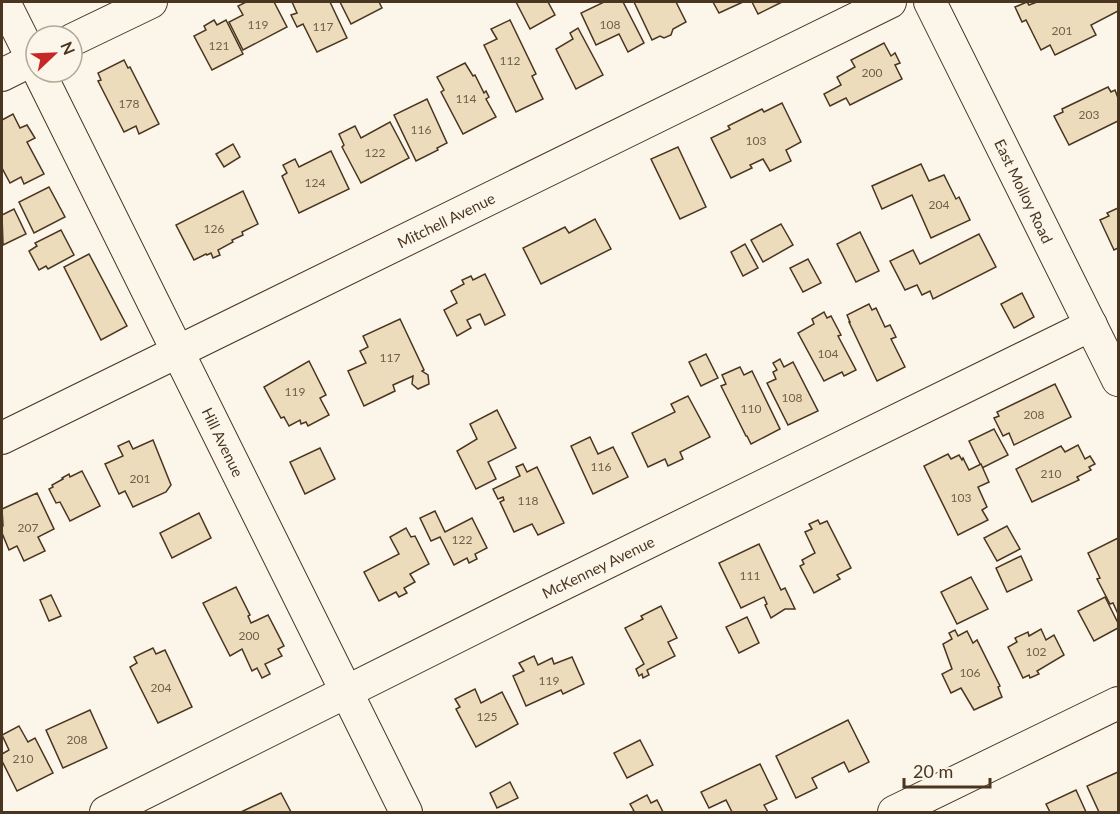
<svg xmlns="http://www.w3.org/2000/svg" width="1120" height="814" viewBox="0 0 1120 814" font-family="Lato,sans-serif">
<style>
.building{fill:#ecdcbc;stroke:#4a3520;stroke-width:1.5}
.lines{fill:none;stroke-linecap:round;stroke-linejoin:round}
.minor-casing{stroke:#4a3520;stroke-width:34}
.minor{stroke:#fbf6e9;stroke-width:32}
.labels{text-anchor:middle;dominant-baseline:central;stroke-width:4.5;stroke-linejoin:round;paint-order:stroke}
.number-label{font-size:12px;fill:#725f47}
.street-label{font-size:15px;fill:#4a3520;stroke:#fbf6e9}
</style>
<rect width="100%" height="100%" fill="#fbf6e9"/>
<g class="building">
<polygon points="246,2 274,2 287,27 243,50 229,22 243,15 238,6"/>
<polygon points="292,2 330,2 347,38 317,52 303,24 297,27 291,15 297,13"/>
<polygon points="340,2 379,2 382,8 351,24"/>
<polygon points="516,2 548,2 555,15 530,29"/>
<polygon points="604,2 623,2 644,43 628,52 619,34 596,45 581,13"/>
<polygon points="634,2 676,2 686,22 673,29 671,35 664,38 660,36 652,40"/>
<polygon points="713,2 743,2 719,13"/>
<polygon points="752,2 782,2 758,14"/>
<polygon points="1027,2 1029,5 1037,2 1118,2 1118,11 1091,25 1096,35 1055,55 1050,45 1041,50 1026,20 1022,22 1015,7"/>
<polygon points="214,20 217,25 226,20 243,54 212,70 194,36 206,30 204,26"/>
<polygon points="510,20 536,74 532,76 543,99 516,112 484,45 497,39 491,29"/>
<polygon points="578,28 603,75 576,89 556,49 573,39 570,33"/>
<polygon points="884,43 891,56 895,53 900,63 895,65 902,79 850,105 846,98 830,106 824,94 841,85 837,77 855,67 851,60"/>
<polygon points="124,60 128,68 130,67 159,124 139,134 136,126 124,132 98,81 101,80 98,73"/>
<polygon points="465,63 473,76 475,75 484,93 486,91 489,97 486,99 496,117 463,134 441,92 444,90 437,77"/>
<polygon points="1108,87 1111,92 1115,90 1118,98 1118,121 1069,145 1054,116 1063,112 1062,109"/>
<polygon points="427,99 447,143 437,148 438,150 416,161 394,115"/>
<polygon points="782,103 801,142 786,150 791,161 770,171 763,159 750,165 752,168 731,178 711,138 730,129 728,126 762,109 764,112"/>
<polygon points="13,114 20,128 27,125 35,138 27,142 44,174 24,184 21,177 10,183 2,168 2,120"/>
<polygon points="390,122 409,158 361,183 342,147 344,145 339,134 355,126 361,138"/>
<polygon points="233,144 240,157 224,167 216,154"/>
<polygon points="678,147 706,207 680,219 651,159"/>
<polygon points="331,151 349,189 299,213 282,176 287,173 283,165 295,159 299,167"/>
<polygon points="921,164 929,181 944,175 956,199 959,197 970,220 931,238 912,195 882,209 872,186"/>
<polygon points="49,187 65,217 34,233 19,202"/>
<polygon points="243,191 258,224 242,232 243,235 232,240 233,242 218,250 220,255 213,258 211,253 207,255 206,254 194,260 176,225"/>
<polygon points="1118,208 1118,248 1114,250 1100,220 1109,216 1107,213"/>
<polygon points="14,209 26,234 3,245 2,215"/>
<polygon points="595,219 611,249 541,284 523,248 565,227 569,233"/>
<polygon points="781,224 793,245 763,262 751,240"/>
<polygon points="61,230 74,255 48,269 46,266 39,270 29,251 37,246 35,243"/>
<polygon points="860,232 879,271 856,282 837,244"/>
<polygon points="979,234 996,267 933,299 930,291 922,295 917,285 905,290 890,261 913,250 920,264"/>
<polygon points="745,244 758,268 743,276 731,252"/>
<polygon points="89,254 127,326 101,340 64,267"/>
<polygon points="808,259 821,283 803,292 790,268"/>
<polygon points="485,274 505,315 485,325 480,314 467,320 471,328 457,336 444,310 457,303 451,291 464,284 462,280 471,276 473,280"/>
<polygon points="1022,293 1034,317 1014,328 1001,304"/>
<polygon points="869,304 872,310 876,308 885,327 890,325 896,337 891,339 905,367 877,381 849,322 850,322 847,315"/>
<polygon points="824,312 827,318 831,316 841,335 838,336 856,370 844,376 842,372 824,381 798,333 814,324 812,319"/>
<polygon points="400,319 424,370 422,371 428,375 429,384 418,389 412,384 413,376 393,385 395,391 364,406 348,371 366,363 360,351 368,347 363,336"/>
<polygon points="706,354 718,378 701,386 689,362"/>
<polygon points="780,359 784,367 793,362 818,411 788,425 767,383 776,379 773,372 777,370 773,363"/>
<polygon points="309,361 326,395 320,398 329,415 308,426 306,422 301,424 300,420 289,426 284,417 281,418 264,387"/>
<polygon points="740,367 744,375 752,371 780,429 751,444 747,436 746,436 721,386 726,384 722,375"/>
<polygon points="1055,384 1071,417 1014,445 1009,433 1003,436 994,418 999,416 997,412"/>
<polygon points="688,396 710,437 680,452 683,459 668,466 665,459 648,467 632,433 675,412 671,404"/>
<polygon points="497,410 516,448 488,462 496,479 476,489 457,451 477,439 470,424"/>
<polygon points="994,429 1008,455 982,468 969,441"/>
<polygon points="590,437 598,454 613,447 628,477 593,494 571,446"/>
<polygon points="153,440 171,485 166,492 133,507 125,491 119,494 105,464 123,456 118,446 129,441 133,449"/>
<polygon points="1078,445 1085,459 1090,456 1095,464 1089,467 1091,470 1077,477 1079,480 1032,502 1016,469 1061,446 1065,452"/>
<polygon points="320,448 335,479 305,494 290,462"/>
<polygon points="948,454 951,459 959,455 962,460 963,458 969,470 981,464 989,482 978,487 987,507 982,510 988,520 958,535 924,466"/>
<polygon points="523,464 527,472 537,467 564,523 538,535 532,524 514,532 500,502 504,500 503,497 498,499 493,489 520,476 516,467"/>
<polygon points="82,471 100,506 70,521 60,502 56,503 49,489 53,487 52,485 63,479 62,478 69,474 70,477"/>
<polygon points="37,493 54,529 38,537 45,551 24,561 17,546 9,550 2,533 2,527 3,526 2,509"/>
<polygon points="435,511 445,532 472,518 487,548 475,554 477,559 469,563 467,558 454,565 440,537 431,541 420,518"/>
<polygon points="199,513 211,538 172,558 160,533"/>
<polygon points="818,520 820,524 827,521 851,568 837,575 840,579 814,593 800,566 804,564 802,560 815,553 805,532 812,529 809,524"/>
<polygon points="1007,526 1020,549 997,561 984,538"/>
<polygon points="406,528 411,537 415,536 429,564 410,574 415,582 404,588 407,593 399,597 396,592 379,601 364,572 399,554 390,537"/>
<polygon points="1118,538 1118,614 1113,603 1110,604 1097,579 1100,578 1088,553"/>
<polygon points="759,544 781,590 785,588 795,609 785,609 771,618 765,605 767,604 764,597 741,608 719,563"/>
<polygon points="1021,556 1032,580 1007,592 996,568"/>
<polygon points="971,577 988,609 957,624 941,592"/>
<polygon points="236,587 250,615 248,616 251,623 268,615 284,646 278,649 282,656 265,664 270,674 262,678 257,668 252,671 242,649 230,656 203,603"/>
<polygon points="51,595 61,616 49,621 40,600"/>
<polygon points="1105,597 1118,623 1118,628 1094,641 1078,611"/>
<polygon points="661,606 677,638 668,642 675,656 647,670 649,675 643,678 642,674 639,676 636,669 644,664 625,628 643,619 641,616"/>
<polygon points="747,617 759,643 739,653 726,627"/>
<polygon points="1041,629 1046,640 1054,635 1064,655 1037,671 1039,674 1030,678 1029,675 1023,678 1008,647 1017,642 1015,638 1028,632 1029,636"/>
<polygon points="955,630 958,636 967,631 973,643 977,640 1000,686 998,687 1002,697 974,710 961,688 951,693 942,674 952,669 943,644 952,639 949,633"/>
<polygon points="153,648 156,654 165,650 192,707 158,723 130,667 137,663 134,657"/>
<polygon points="534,656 538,665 552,658 554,664 572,657 584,684 563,694 561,690 526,706 513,676 524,671 519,663"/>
<polygon points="475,689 481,703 502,692 518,724 476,747 456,709 460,707 455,699"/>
<polygon points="90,710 107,748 63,768 46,730"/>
<polygon points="848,720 869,762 849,772 844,762 812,778 817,788 796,798 776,756"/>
<polygon points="19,726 28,742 35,738 53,773 17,791 2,761 2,754 9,750 2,735"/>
<polygon points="640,740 653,765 627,778 614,753"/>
<polygon points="760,764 777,799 764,805 768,812 732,812 726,800 709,808 701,792"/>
<polygon points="1118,772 1118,812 1099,812 1087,786"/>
<polygon points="510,782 518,798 497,808 490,793"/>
<polygon points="1076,790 1086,812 1050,812 1046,804"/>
<polygon points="281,793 291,812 241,812"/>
<polygon points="647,795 651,803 657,800 663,812 631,812 634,811 630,804"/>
</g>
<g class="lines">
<defs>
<g id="minor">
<polyline points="4,2 36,66"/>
<polyline points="930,2 1118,380"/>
<polyline points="72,40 151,2"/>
<polyline points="39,72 406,812"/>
<polyline points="2,75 36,58"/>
<polyline points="2,438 890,2"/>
<polyline points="106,812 516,607 1091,325"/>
<polyline points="894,812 1118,703"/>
</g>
</defs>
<use href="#minor" class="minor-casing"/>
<use href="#minor" class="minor"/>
</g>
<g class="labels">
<g class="number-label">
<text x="258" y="24">119</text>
<text x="610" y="24">108</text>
<text x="323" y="26">117</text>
<text x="1062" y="30">201</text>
<text x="219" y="45">121</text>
<text x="510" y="60">112</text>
<text x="872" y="72">200</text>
<text x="466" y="98">114</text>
<text x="129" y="103">178</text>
<text x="1089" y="114">203</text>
<text x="421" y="129">116</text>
<text x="756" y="140">103</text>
<text x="375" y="152">122</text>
<text x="315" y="182">124</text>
<text x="939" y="204">204</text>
<text x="214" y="228">126</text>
<text x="828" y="353">104</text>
<text x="390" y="357">117</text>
<text x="295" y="391">119</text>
<text x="792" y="397">108</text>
<text x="751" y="408">110</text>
<text x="1034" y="414">208</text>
<text x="601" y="466">116</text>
<text x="1051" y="473">210</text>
<text x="140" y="478">201</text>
<text x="961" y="497">103</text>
<text x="528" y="500">118</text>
<text x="28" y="527">207</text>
<text x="462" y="539">122</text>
<text x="750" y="575">111</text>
<text x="249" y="635">200</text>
<text x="1036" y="651">102</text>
<text x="970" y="672">106</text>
<text x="549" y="680">119</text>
<text x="161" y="687">204</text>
<text x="487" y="716">125</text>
<text x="77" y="739">208</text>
<text x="23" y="758">210</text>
</g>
<g class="street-label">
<text transform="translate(1024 191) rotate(64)">East Molloy Road</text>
<text transform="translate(446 220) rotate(-26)">Mitchell Avenue</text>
<text transform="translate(223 442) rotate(64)">Hill Avenue</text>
<text transform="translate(598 567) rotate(-26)">McKenney Avenue</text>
</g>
</g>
<rect width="1120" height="814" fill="none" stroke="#4a3520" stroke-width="6"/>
<g transform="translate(54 54) rotate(67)"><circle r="28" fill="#fbf6e9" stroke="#b4a999" stroke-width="1.5"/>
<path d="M0-4.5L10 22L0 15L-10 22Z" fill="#c62828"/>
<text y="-9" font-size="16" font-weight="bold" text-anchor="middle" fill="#4a3520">N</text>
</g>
<path d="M904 778v9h86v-9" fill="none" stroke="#4a3520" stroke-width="3"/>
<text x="913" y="778" font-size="18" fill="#4a3520" stroke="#fbf6e9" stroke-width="4.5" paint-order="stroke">20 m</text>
</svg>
